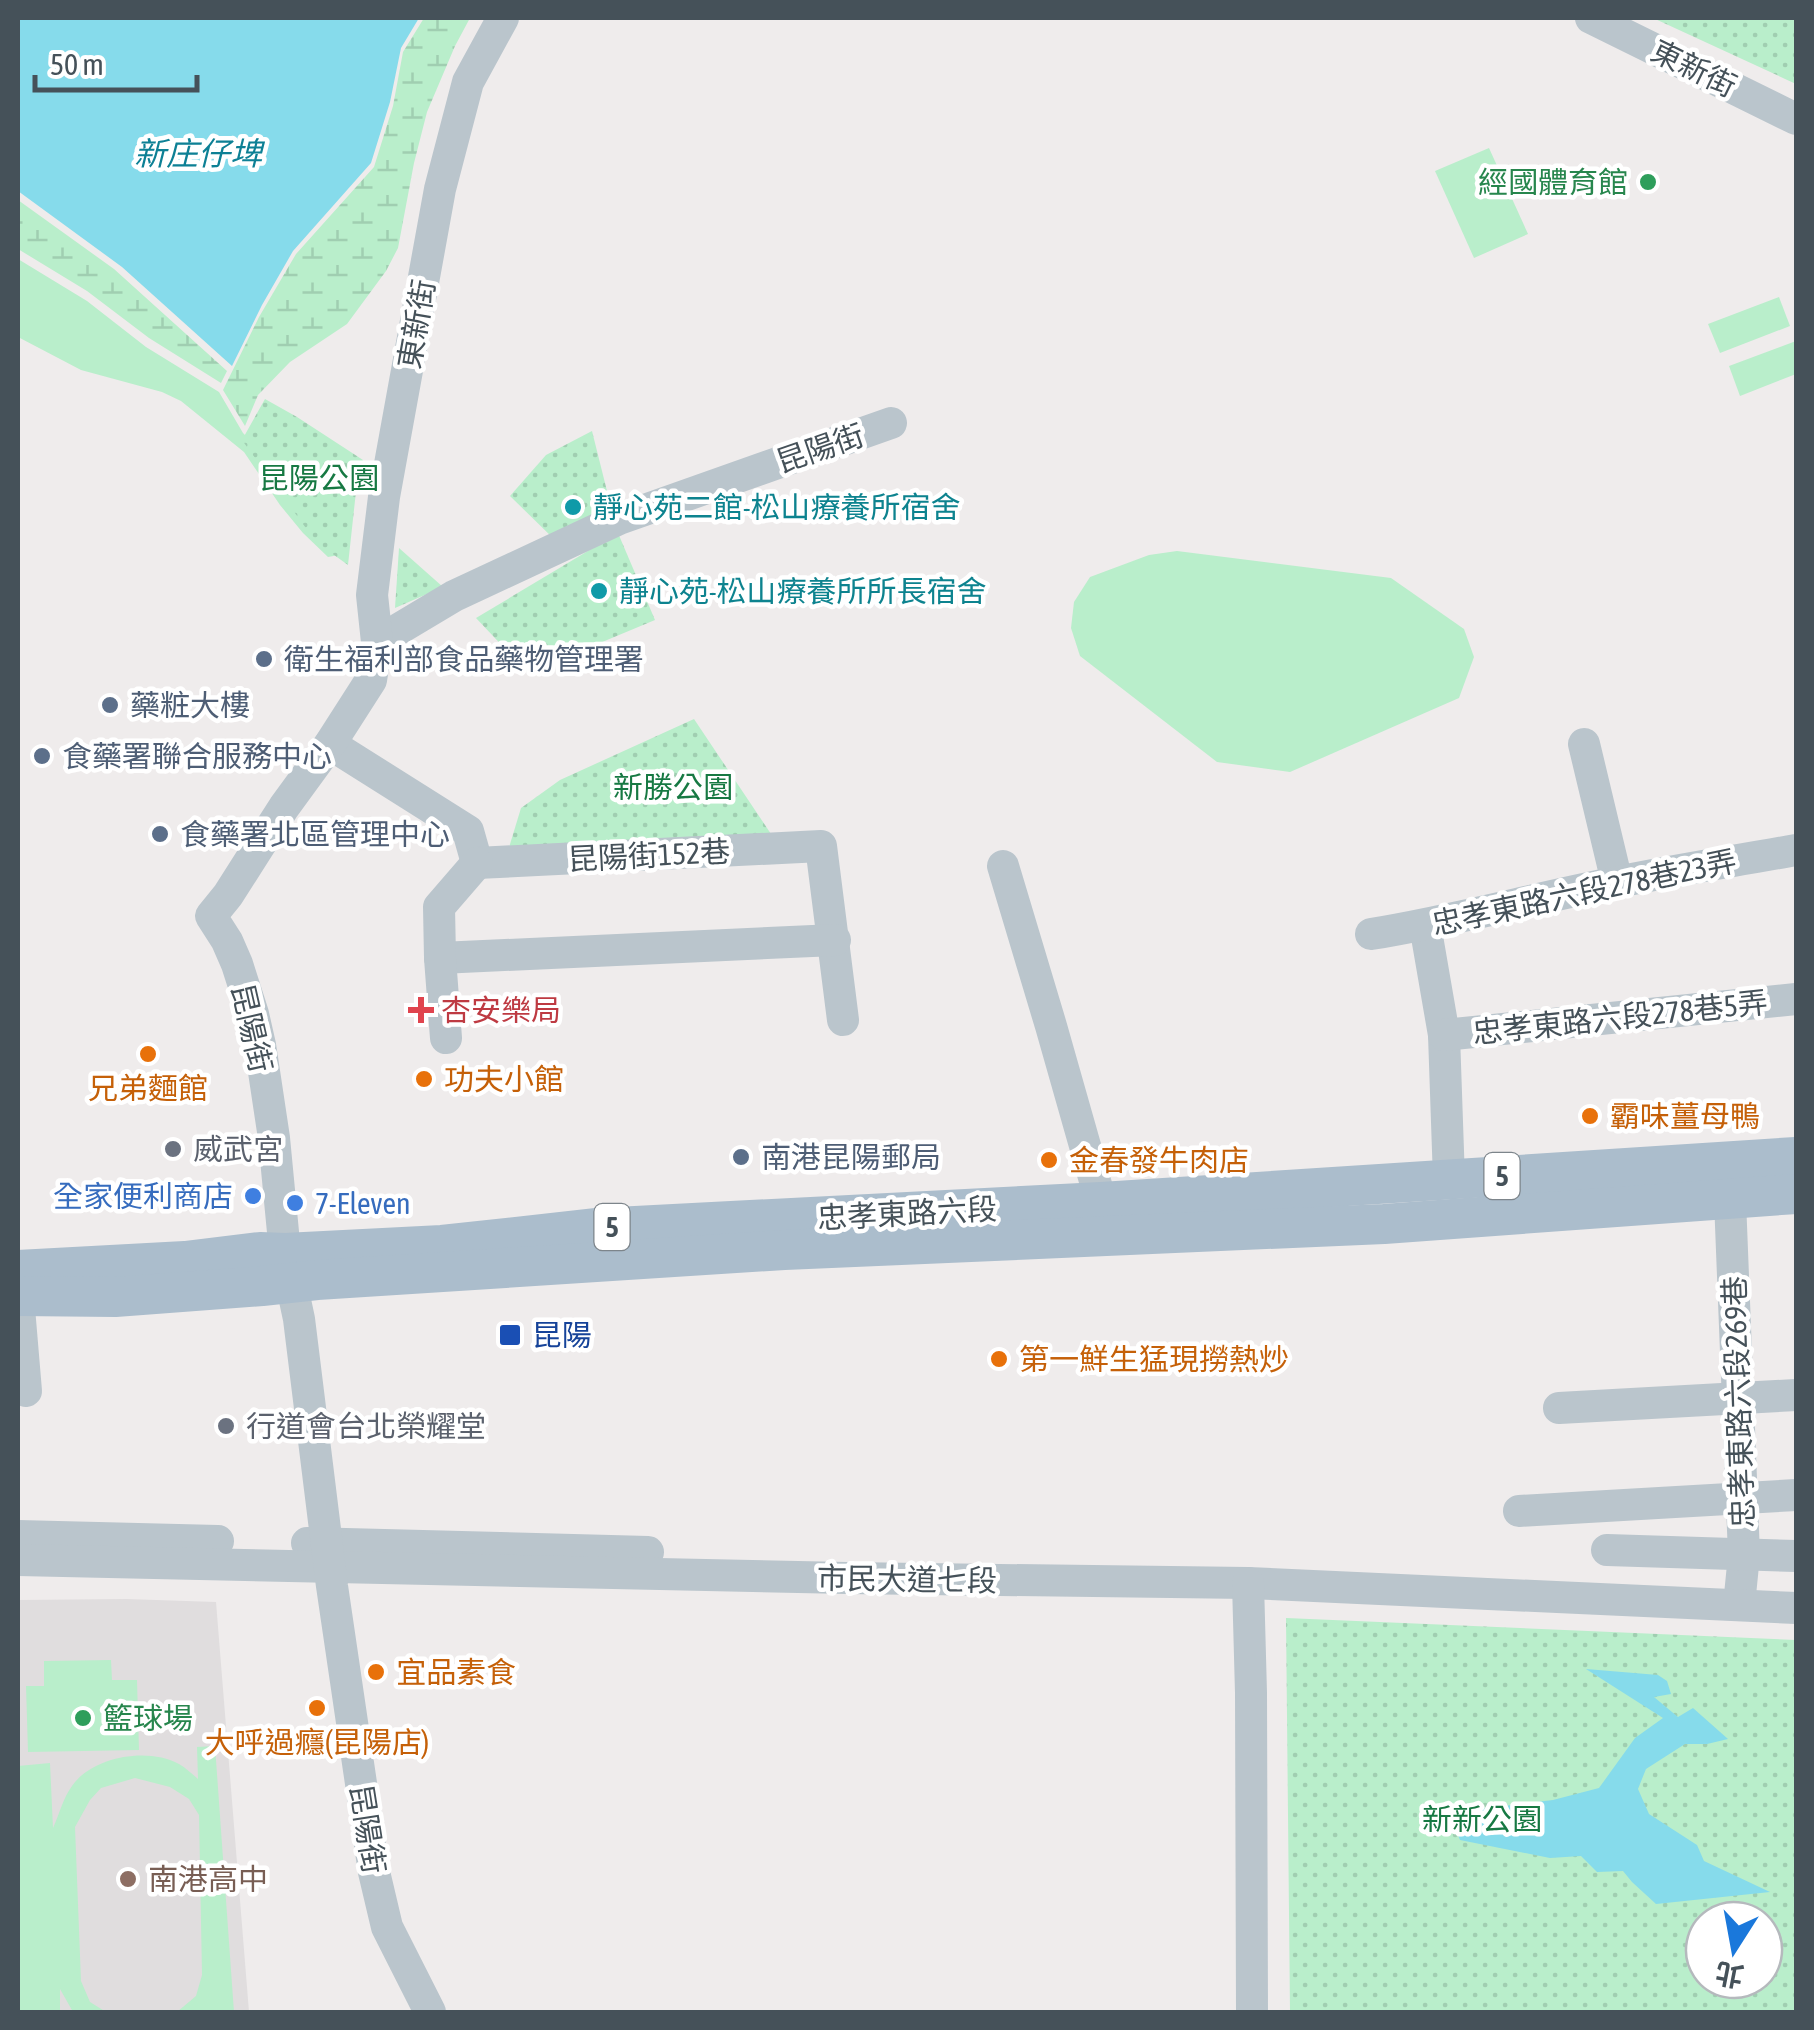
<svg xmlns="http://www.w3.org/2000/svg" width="1814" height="2030" viewBox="0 0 1814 2030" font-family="'Asap Condensed','Noto Sans TC',sans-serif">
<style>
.education{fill:#e0ddde}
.grass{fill:#b9eecb}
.wetland{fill:url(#wetland-marsh)}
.park{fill:url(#park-dots);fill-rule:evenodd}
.water{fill:#86dbeb}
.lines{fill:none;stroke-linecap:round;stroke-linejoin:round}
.minor{stroke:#bac5cc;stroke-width:32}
.major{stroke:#abbdcc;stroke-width:40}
.leisure-dot{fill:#2e9e5b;stroke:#fff;stroke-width:4}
.culture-dot{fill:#0f9aa8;stroke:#fff;stroke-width:4}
.service-dot{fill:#5c6f8a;stroke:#fff;stroke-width:4}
.health-dot{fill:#e0444e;stroke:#fff;stroke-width:4}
.food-dot{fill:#e8710a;stroke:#fff;stroke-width:4}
.worship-dot{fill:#6b7280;stroke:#fff;stroke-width:4}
.shop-dot{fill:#3f7fe0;stroke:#fff;stroke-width:4}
.transit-dot{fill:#1a4fb4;stroke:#fff;stroke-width:4}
.education-dot{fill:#8d6e63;stroke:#fff;stroke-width:4}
.labels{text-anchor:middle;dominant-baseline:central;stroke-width:9;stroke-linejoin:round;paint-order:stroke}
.shield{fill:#fff;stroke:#7d858b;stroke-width:2.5}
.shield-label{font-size:28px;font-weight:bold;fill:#455159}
.street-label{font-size:30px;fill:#455159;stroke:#fff}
.leisure-label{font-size:30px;fill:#27864d;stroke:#fff;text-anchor:end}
.park-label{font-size:30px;fill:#177943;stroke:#fff}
.culture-label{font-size:30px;fill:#0d838f;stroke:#fff;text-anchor:start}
.service-label{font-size:30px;fill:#4e5e75;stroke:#fff;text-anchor:start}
.health-label{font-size:30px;fill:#be3a42;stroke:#fff;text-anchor:start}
.food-label{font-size:30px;fill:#c56008;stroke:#fff;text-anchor:start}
.worship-label{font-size:30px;fill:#5b616d;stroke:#fff;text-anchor:start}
.shop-label{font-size:30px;fill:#366cbe;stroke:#fff;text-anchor:end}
.transit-label{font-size:30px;fill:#164399;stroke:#fff;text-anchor:start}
.education-label{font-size:30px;fill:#785e54;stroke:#fff;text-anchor:start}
.water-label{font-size:32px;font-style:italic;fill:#0d8095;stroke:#fff}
</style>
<defs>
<pattern id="wetland-marsh" width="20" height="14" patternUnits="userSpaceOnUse" patternTransform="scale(2.5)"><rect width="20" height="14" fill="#b9eecb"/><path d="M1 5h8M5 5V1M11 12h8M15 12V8" fill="none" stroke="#a0ceb1"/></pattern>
<pattern id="park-dots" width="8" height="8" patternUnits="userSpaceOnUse" patternTransform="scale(2.5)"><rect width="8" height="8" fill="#b9eecb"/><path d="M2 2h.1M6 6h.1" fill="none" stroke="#a0ceb1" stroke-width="1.8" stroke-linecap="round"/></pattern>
</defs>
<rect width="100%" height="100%" fill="#efecec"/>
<polygon class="education" points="126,1599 216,1602 249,2012 18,2012 18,1600"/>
<g class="grass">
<polygon points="1489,148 1528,234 1474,258 1435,171"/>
<polygon points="18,259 87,301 146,347 219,392 243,433 290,480 339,555 328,557 303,533 280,505 244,452 181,401 162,392 81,370 18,337"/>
<polygon points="1779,297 1790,326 1720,353 1708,324"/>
<polygon points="1796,341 1796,374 1740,396 1729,366"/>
<polygon points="1177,551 1391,578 1464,629 1474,657 1459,698 1290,772 1217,762 1080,656 1071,628 1074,602 1090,577 1149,555"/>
<polygon points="111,1660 112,1680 137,1680 139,1750 28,1752 26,1686 44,1686 44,1661"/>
<path d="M215,1746l19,266h-57l19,-16 6,-21 -3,-160 -10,-16 -19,-12 -35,-9 -34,10 -11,12 -15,27 6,154 9,21 16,10h-33l-13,-23v23h-42v-246l32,-3 3,65c6,-13 10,-30 19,-42 21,-30 76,-39 107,-22 7,4 13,10 19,15l-1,-32z"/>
</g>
<g class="wetland">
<polygon points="424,18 470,18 455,46 427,112 414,163 398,248 386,271 347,324 290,362 258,395 245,426 223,390 259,317 296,254 374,167 393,106 403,52"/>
<polygon points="18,200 114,269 227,371 221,383 149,338 87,291 18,249"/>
</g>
<g class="park">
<polygon points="1653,18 1796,18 1796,84"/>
<polygon points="265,399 297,417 363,460 358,473 348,565 316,542 242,440"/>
<polygon points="592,431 613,515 557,542 510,496 546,455"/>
<polygon points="618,533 655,620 528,673 476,618"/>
<polygon points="399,548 443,587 395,608"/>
<polygon points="694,719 771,834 507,854 521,808 560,780"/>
<path d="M1286,1618l510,22v372h-506zM1704,1920h60v60h-60z"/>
</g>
<g class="water">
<polygon points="18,18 419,18 401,48 390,102 371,163 293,251 262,305 232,366 122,267 18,191"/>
<polygon points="1586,1669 1658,1675 1667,1681 1671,1694 1654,1697 1678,1717 1693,1708 1728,1739 1707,1744 1685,1744 1646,1769 1638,1789 1649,1814 1697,1845 1704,1861 1770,1892 1656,1904 1632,1882 1623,1871 1597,1872 1581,1856 1550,1858 1460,1840 1456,1830 1479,1809 1553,1800 1599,1788 1635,1738 1663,1718"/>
</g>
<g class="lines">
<g class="minor">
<polyline points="1591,18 1796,119"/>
<polyline points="377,642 454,596 619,519 891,423"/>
<polyline points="330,744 468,831 477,863"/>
<polyline points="1584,744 1617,882"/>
<polyline points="477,863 821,846 843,1020"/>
<polyline points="1003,866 1051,1026 1101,1202"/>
<polyline points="1425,925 1444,1035 1449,1180"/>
<path d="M1371,934c81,-13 161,-35 242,-51 61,-13 123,-22 183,-33"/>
<polyline points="440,958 835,940"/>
<polyline points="1444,1035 1796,999"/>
<polyline points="446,1038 440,958 439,907 477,863"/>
<polyline points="1730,1200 1744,1555 1739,1605"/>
<polyline points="18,1296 26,1391"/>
<polyline points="1559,1408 1796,1395"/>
<polyline points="1519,1511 1796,1495"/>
<polyline points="18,1536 218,1541"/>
<polyline points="307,1543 648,1552"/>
<polyline points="1607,1550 1796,1556"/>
<polyline points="18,1560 846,1578 1248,1583 1796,1608"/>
<polyline points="1248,1583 1251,1693 1252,2012"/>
<polyline points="430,2012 387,1927 374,1872 332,1586 299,1319 285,1253 274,1138 260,1045 253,1014 237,964 227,941 211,916 228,895 284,807 330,744 371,680 377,642 372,595 384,497 440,189 468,82 503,18"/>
</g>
<g class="major">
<polyline points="18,1270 185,1261 260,1252 285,1253 442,1245 597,1228 1101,1202 1796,1157"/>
<polyline points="18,1296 115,1297 262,1286 317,1280 784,1250 1384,1224 1796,1194"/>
</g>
</g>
<g class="leisure-dot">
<circle cx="1648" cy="182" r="10"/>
<circle cx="83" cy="1718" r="10"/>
</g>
<g class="culture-dot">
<circle cx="573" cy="507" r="10"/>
<circle cx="599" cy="591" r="10"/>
</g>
<g class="service-dot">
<circle cx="264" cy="659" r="10"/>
<circle cx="110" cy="705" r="10"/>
<circle cx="42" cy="756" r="10"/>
<circle cx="160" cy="834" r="10"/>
<circle cx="741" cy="1157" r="10"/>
</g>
<path class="health-dot" d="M416 995h10v10h10v10h-10v10h-10v-10h-10v-10h10z"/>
<g class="food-dot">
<circle cx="148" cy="1054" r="10"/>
<circle cx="424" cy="1079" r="10"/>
<circle cx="1590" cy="1116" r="10"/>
<circle cx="1049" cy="1160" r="10"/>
<circle cx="999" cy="1359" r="10"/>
<circle cx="376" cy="1672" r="10"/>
<circle cx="317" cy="1708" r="10"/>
</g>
<g class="worship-dot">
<circle cx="173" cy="1149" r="10"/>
<circle cx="226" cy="1426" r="10"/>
</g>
<g class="shop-dot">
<circle cx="253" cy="1196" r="10"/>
<circle cx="295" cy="1203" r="10"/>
</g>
<rect class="transit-dot" x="498" y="1323" width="24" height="24" rx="5"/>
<circle class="education-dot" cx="128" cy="1879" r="10"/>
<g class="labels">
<g class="shield">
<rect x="1484.5" y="1153" width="35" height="46" rx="8"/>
<rect x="594.5" y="1204" width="35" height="46" rx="8"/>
</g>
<g class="shield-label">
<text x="1502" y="1176">5</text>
<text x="612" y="1227">5</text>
</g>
<g class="street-label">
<text transform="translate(1694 68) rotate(26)">東新街</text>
<text transform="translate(416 324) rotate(-80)">東新街</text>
<text transform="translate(820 448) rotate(-19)">昆陽街</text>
<text transform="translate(649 855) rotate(-3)">昆陽街152巷</text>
<text transform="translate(1584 892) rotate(-12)">忠孝東路六段278巷23弄</text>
<text transform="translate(1620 1017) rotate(-6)">忠孝東路六段278巷5弄</text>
<text transform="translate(252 1028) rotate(77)">昆陽街</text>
<text transform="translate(907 1213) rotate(-3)">忠孝東路六段</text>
<text transform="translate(1738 1402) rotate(-92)">忠孝東路六段269巷</text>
<text transform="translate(907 1579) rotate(1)">市民大道七段</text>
<text transform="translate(368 1829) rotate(81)">昆陽街</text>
</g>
<g class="leisure-label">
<text x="1628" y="182">經國體育館</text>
<text x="103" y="1718" text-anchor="start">籃球場</text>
</g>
<g class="park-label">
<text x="319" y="478">昆陽公園</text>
<text x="673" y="787">新勝公園</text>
<text x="1482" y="1819">新新公園</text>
</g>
<g class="culture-label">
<text x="593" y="507">靜心苑二館-松山療養所宿舍</text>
<text x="619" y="591">靜心苑-松山療養所所長宿舍</text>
</g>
<g class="service-label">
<text x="284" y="659">衛生福利部食品藥物管理署</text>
<text x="130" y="705">藥粧大樓</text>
<text x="62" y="756">食藥署聯合服務中心</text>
<text x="180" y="834">食藥署北區管理中心</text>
<text x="761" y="1157">南港昆陽郵局</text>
</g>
<g class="health-label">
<text x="441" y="1010">杏安樂局</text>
</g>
<g class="food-label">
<text x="444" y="1079">功夫小館</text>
<text x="148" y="1088" text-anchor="middle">兄弟麵館</text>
<text x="1610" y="1116">霸味薑母鴨</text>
<text x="1069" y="1160">金春發牛肉店</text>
<text x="1019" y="1359">第一鮮生猛現撈熱炒</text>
<text x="396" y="1672">宜品素食</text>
<text x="317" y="1742" text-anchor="middle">大呼過癮(昆陽店)</text>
</g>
<g class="worship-label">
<text x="193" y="1149">威武宮</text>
<text x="246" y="1426">行道會台北榮耀堂</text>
</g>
<g class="shop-label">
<text x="233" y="1196">全家便利商店</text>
<text x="315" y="1203" text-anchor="start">7-Eleven</text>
</g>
<g class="transit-label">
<text x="532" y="1335">昆陽</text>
</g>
<g class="education-label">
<text x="148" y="1879">南港高中</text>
</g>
<g class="water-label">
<text x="198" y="153">新庄仔埤</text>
</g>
</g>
<rect width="1814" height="2030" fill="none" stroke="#455159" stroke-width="40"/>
<g transform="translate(1734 1950) rotate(191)"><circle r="48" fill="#ffffff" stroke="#b5b9bd" stroke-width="2.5"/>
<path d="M0-8L18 38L0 25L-18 38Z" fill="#1a78db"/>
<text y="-15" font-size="28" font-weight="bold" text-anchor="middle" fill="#455159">北</text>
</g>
<path d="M35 75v15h162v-15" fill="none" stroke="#455159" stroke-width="5"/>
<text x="50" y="75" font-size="30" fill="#455159" stroke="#ffffff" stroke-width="8" paint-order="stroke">50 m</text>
</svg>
